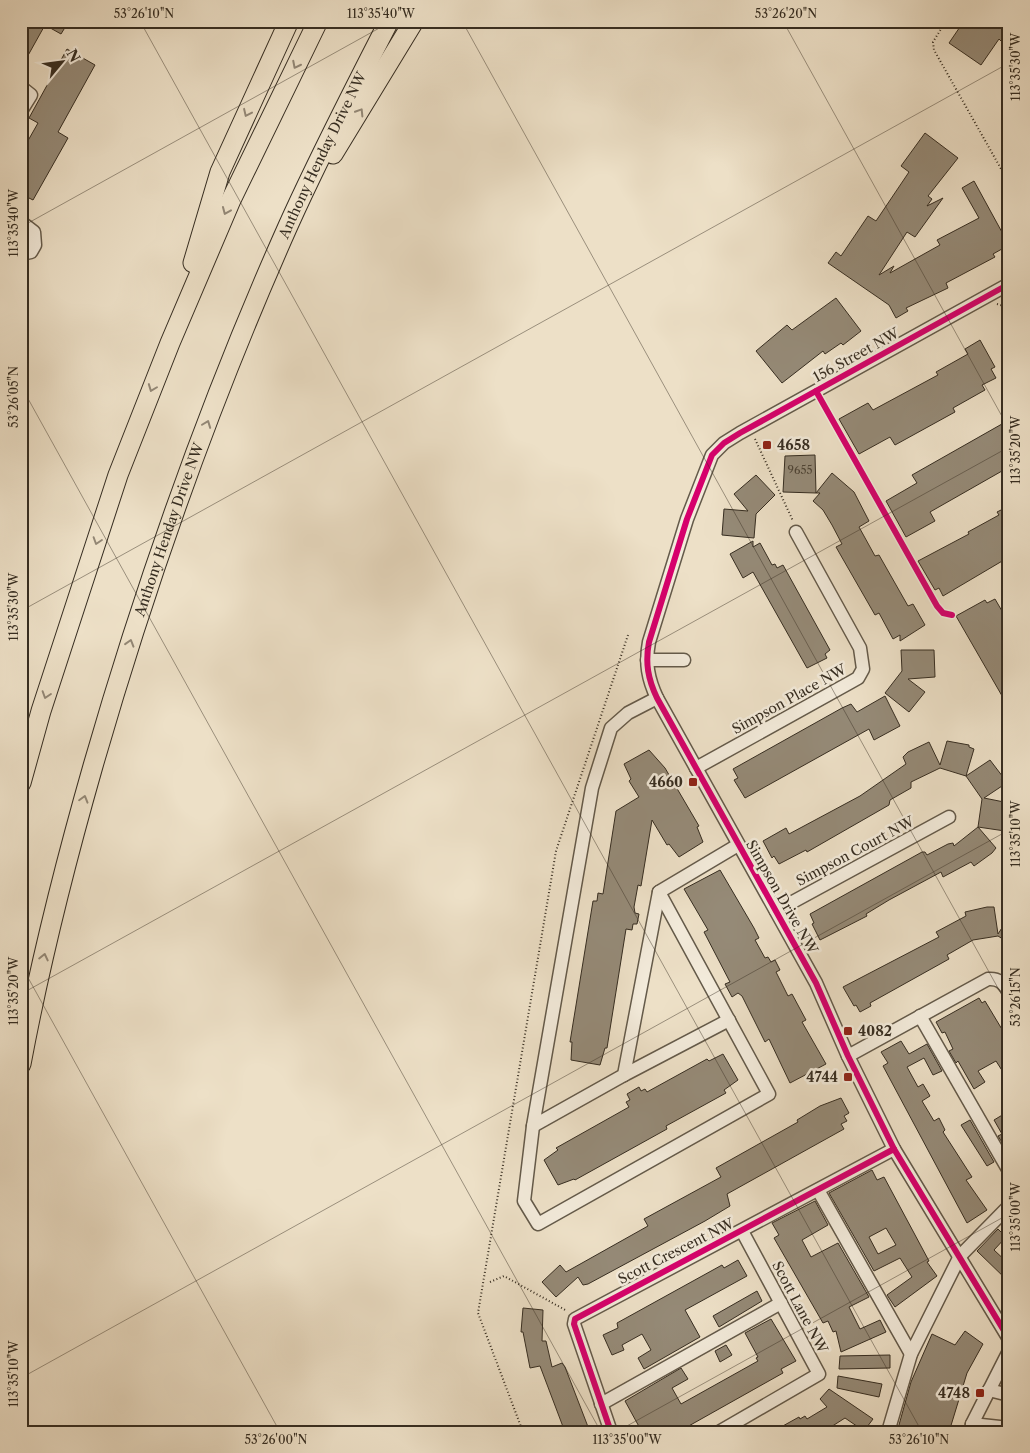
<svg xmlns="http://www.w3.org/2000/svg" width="1030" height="1453" viewBox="0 0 1030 1453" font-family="'Libre Caslon Text',serif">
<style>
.building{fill:#958a77;stroke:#362d21;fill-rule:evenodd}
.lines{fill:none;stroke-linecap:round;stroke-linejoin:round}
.minor-casing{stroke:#645a4a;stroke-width:15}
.highway-casing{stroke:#362d21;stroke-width:21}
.path{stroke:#362d21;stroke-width:2;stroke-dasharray:1 2.5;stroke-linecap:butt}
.minor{stroke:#f3ebdb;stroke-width:12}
.highway{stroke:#ede0c7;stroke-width:19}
.cycleway-casing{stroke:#f3ebdb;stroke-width:9}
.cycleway{stroke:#d6006c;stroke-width:6}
.oneway{stroke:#928674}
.ticks{fill:none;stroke:#362d21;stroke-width:1;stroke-opacity:0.45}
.poi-dot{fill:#8f2418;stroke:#f3ebdb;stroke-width:2}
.labels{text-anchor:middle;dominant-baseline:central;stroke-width:5;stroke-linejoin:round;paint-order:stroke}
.number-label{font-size:11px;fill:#4e4436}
.street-label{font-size:14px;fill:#362d21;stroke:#f3ebdb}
.poi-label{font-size:14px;font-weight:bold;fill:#362d21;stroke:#f3ebdb;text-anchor:end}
.neatline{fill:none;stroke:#362d21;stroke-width:2}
.ticks-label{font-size:12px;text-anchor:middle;fill:#362d21}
</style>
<rect width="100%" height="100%" fill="#ede0c7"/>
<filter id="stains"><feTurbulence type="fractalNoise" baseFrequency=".004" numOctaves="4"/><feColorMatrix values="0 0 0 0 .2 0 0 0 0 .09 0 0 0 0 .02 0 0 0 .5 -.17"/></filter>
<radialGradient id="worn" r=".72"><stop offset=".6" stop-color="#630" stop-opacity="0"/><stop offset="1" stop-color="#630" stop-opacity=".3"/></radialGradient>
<g class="building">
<polygon points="21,21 69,21 61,34 45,25 21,68"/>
<polygon points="964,21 1009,21 1009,30 1001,41 999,39 981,65 949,43"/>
<polygon points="67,49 95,65 58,132 68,138 33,200 21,194 21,153 38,123 29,118"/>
<polygon points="925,133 958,158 928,196 932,199 927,206 943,198 915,237 907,232 879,275 894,266 890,273 940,245 937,240 979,218 962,188 974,181 1009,245 993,254 995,257 946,283 948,288 906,308 908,311 896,318 889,305 828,263 836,252 841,256 868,216 876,221 909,172 901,166"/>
<polygon points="836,298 861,331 843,345 841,343 825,354 823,351 782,383 756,351 787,325 792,330"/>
<polygon points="980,340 995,367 991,369 996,378 982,385 985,390 953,408 955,412 895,445 890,437 859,454 839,419 868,403 873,410 938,375 936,372 968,354 965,349"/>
<polygon points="1009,420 1009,467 930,512 935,521 906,537 886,501 917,483 912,475"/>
<polygon points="815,455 816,493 783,492 785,456"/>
<polygon points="832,473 854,492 869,521 859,527 875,556 879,555 908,606 913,604 925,625 900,641 900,635 893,639 879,613 875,615 836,547 842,544 832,525 823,510 813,501 820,493 816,493"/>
<polygon points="756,475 775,495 756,514 754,538 722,535 724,509 748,511 734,494"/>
<polygon points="1009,506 1009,557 943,596 939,588 935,590 918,561 969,534 968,532 999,515 997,512"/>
<polygon points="753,541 753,547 760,543 772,565 775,564 777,568 783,565 830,650 825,654 827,658 807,668 753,572 743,578 730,554"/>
<polygon points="995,599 1009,623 1009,708 956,616 985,600 987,603"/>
<polygon points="901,650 934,650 935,677 908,679 925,692 909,712 885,693 902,671"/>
<polygon points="885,696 900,726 874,740 869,729 745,798 742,793 734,780 738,778 733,769 842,708 851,704 857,712"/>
<polygon points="947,741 969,745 969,747 974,749 966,776 940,768 911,782 911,788 890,800 889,805 807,852 806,850 779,864 774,856 772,858 763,841 786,828 789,834 860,796 906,764 903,757 908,752 929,742 940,765"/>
<polygon points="649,750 665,768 699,826 697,827 703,842 679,857 669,844 667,845 652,820 641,886 638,885 634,907 635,913 639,914 637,924 633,924 632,930 626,929 607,1048 605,1048 600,1065 571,1060 572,1042 570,1042 593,901 597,901 598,893 603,894 616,811 639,797 629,781 631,779 624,764"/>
<polygon points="990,760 1003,777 1001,779 1005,784 984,798 1009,803 1009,820 1005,831 978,827 996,848 992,853 974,866 971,862 943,877 941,872 889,900 866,914 867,916 820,940 812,924 814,923 810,914 922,852 925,852 927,855 948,844 953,843 954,846 978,827 982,799 966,776"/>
<polygon points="720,870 754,928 759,938 755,940 765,958 768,957 771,962 775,960 780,970 776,972 788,996 792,994 806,1020 802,1022 826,1064 790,1083 769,1039 765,1042 742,996 738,993 732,997 725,984 730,982 704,932 708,930 684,889"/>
<polygon points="987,907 994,907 998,934 1009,917 1009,943 998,936 973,940 947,955 949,959 870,1003 871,1006 860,1012 856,1005 854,1006 843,987 939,937 936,932 966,916 965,912"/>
<polygon points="979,998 982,1003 985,1001 1009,1041 1009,1068 1003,1072 996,1061 978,1071 985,1082 974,1089 958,1061 956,1063 949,1051 953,1049 945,1032 942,1033 936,1022"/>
<polygon points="901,1041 909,1054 927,1044 942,1071 933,1075 924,1058 907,1067 918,1087 923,1084 930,1096 922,1101 934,1121 939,1118 945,1130 943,1132 972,1177 966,1180 987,1210 967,1223 883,1066 888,1063 881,1052"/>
<polygon points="723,1054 738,1080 724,1090 726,1093 666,1126 667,1129 575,1180 574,1179 558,1185 544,1160 558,1150 556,1148 629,1107 626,1102 630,1100 627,1094 639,1087 641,1091 645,1089 647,1092 707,1059 709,1061"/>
<polygon points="841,1098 849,1113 844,1116 847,1121 841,1124 844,1129 727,1194 730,1206 705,1221 588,1284 583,1285 578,1277 556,1297 542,1282 560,1265 566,1272 648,1226 644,1219 721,1177 716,1168 798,1122 797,1120 820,1106"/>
<polygon points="1009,1111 1009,1146 1005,1147 998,1136 1002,1134 994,1120"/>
<polygon points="970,1120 994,1162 987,1166 961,1125"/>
<path d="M872,1170l5,10 7,-3 45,84 -2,1 10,14 -42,31 -8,-12 25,-18 -12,-19 -26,13 -45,-78zM886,1228l10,17 -18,9 -9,-17z"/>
<polygon points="815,1201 828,1225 802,1240 811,1257 838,1243 869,1297 849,1307 860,1329 880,1320 886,1332 841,1352 836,1331 833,1332 828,1321 823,1323 774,1238 779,1235 772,1223"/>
<polygon points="998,1229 1006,1237 994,1250 1009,1264 1009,1282 977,1251"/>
<polygon points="738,1260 747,1276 685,1310 700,1337 644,1369 638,1358 651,1350 642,1334 622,1345 624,1350 612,1355 603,1335 618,1328 617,1323 722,1265 724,1268"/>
<polygon points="757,1291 762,1301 719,1327 713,1316"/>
<polygon points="523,1308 543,1310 542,1341 546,1341 552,1367 562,1363 565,1367 590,1432 565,1432 540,1366 530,1368 523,1332 521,1332"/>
<polygon points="771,1319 796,1361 781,1369 783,1373 678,1432 642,1432 625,1401 681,1368 688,1379 672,1388 681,1404 758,1361 756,1358 758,1357 745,1333"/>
<polygon points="965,1331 983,1344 967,1373 949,1432 897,1432 911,1382 932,1334 955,1345"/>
<polygon points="726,1345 732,1355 720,1362 715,1351"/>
<polygon points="890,1355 890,1368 839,1369 840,1356"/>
<polygon points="838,1376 882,1384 879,1397 837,1388"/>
<polygon points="829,1389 873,1419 864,1431 845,1418 823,1432 772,1432 799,1417 800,1419 805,1416 807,1419 827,1407 820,1399"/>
</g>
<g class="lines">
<defs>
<g id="minor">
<polyline points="21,87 31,95 21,111"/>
<polyline points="21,222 34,232 35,245 31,252 21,254"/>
<path d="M1009,284l-269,149 -16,10 -12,12 -25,64 -38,123c-4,21 -1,37 8,56l159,285 32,73 46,93 115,190"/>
<polyline points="647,660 684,660"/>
<polyline points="657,698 628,713 611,728 592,788 533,1126 624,1075 659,892 738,845"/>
<polyline points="696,768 851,682 858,678 863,669 860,648 796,532"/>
<polyline points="776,911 949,817"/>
<polyline points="920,1016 1009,1171"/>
<path d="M848,1056l140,-77c11,-1 15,4 21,13"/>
<polyline points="624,1075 729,1020"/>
<polyline points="533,1126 524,1201 538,1224 769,1094 659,892"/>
<polyline points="818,1190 911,1354"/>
<polyline points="989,1390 1009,1395"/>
<polyline points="601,1404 781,1303"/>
<polyline points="972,1424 1009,1428"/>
<polyline points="611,1432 574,1324 575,1319 894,1149"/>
<polyline points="719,1432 819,1374 742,1231"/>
<polyline points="888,1432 911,1354 960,1256 1009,1206"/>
<polyline points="971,1432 972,1424 1009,1351"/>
</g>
<g id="highway">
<polyline points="333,154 414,21"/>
<polyline points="193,263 220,172 289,21"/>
<polyline points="21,783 41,711 118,475 170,343 231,200 318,21"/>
<path id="s1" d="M21,1064c19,-101 44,-200 72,-298 53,-184 117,-365 195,-540 31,-69 66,-137 101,-205"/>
</g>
</defs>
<use href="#minor" class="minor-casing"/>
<use href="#highway" class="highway-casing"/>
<g class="path">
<polyline points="946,21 933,42 934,50 1009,183"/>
<polyline points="997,304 1004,306 1009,303"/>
<polyline points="755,439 793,521"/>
<polyline points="490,1282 504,1276 567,1311"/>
<polyline points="523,1432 478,1313 556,851 628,635"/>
</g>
<use href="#minor" class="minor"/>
<use href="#highway" class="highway"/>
<defs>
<g id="cycleway">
<path d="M1009,284l-269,149 -16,10 -12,12 -25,64 -38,123c-4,21 -1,37 8,56l159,285 32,73 46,93 115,190"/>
<polyline points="816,391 937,606 943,613 952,615"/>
<polyline points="611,1432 574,1324 575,1319 894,1149"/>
</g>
</defs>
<use href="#cycleway" class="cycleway-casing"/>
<use href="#cycleway" class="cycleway"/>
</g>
<defs><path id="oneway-chevron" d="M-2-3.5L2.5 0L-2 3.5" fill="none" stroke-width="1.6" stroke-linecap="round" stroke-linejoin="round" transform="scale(1.25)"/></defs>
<g class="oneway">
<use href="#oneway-chevron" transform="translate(296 65) rotate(117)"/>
<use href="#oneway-chevron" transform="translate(360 112) rotate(-58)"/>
<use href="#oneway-chevron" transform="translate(247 113) rotate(115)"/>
<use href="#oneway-chevron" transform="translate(226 211) rotate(113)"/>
<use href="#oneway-chevron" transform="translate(152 388) rotate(111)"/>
<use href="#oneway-chevron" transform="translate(207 424) rotate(-69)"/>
<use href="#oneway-chevron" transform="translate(97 541) rotate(108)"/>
<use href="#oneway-chevron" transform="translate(130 643) rotate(-73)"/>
<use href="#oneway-chevron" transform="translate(46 695) rotate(108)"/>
<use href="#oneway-chevron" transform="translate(84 799) rotate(-74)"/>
<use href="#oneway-chevron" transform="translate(44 957) rotate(-77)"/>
</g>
<path class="ticks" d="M140,21l782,1411M462,21l547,987M783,21l226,408M21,227l371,-206M21,386l580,1046M21,611l988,-548M21,965l259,467M21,994l988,-547M21,1378l988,-548M616,1432l393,-218"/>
<g class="poi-dot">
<rect x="762" y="440" width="10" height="10" rx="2.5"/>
<rect x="688" y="777" width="10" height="10" rx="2.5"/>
<rect x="843" y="1026" width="10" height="10" rx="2.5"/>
<rect x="843" y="1072" width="10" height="10" rx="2.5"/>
<rect x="975" y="1388" width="10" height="10" rx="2.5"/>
</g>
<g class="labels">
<g class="number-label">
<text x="800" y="470">9655</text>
</g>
<g class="street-label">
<text stroke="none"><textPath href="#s1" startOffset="960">Anthony Henday Drive NW</textPath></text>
<text transform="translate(856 355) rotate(-29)">156 Street NW</text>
<text stroke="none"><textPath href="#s1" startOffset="555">Anthony Henday Drive NW</textPath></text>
<text transform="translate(789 699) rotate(-29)">Simpson Place NW</text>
<text transform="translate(855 851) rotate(-28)">Simpson Court NW</text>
<text transform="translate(782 897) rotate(60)">Simpson Drive NW</text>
<text transform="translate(676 1251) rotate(-27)">Scott Crescent NW</text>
<text transform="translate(800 1307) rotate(62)">Scott Lane NW</text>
</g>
<g class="poi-label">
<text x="777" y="445" text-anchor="start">4658</text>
<text x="683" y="782">4660</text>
<text x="858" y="1031" text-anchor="start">4082</text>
<text x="838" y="1077">4744</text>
<text x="970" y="1393">4748</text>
</g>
</g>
<rect width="1030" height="1453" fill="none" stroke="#ede0c7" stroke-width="55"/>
<g transform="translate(62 62) rotate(61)" stroke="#f3ebdb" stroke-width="4" paint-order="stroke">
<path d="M0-4L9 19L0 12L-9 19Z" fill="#362d21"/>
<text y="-8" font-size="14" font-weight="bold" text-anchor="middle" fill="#362d21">N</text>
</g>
<rect x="28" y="28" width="974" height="1398" class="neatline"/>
<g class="ticks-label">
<text x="144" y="18">53°26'10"N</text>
<text x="381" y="18">113°35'40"W</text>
<text x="786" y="18">53°26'20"N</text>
<text transform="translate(1016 67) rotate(-90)" y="4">113°35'30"W</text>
<text transform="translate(14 223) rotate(-90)" y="4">113°35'40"W</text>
<text transform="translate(14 397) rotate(-90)" y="4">53°26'05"N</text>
<text transform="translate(1016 450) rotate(-90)" y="4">113°35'20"W</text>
<text transform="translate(14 607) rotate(-90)" y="4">113°35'30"W</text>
<text transform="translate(1016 834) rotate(-90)" y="4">113°35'10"W</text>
<text transform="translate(14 991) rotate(-90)" y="4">113°35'20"W</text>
<text transform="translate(1016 997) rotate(-90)" y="4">53°26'15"N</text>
<text transform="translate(1016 1217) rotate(-90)" y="4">113°35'00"W</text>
<text transform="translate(14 1374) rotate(-90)" y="4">113°35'10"W</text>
<text x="276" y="1444">53°26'00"N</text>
<text x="627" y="1444">113°35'00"W</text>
<text x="919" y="1444">53°26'10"N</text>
</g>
<rect width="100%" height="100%" filter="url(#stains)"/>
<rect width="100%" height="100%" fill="url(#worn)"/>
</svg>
